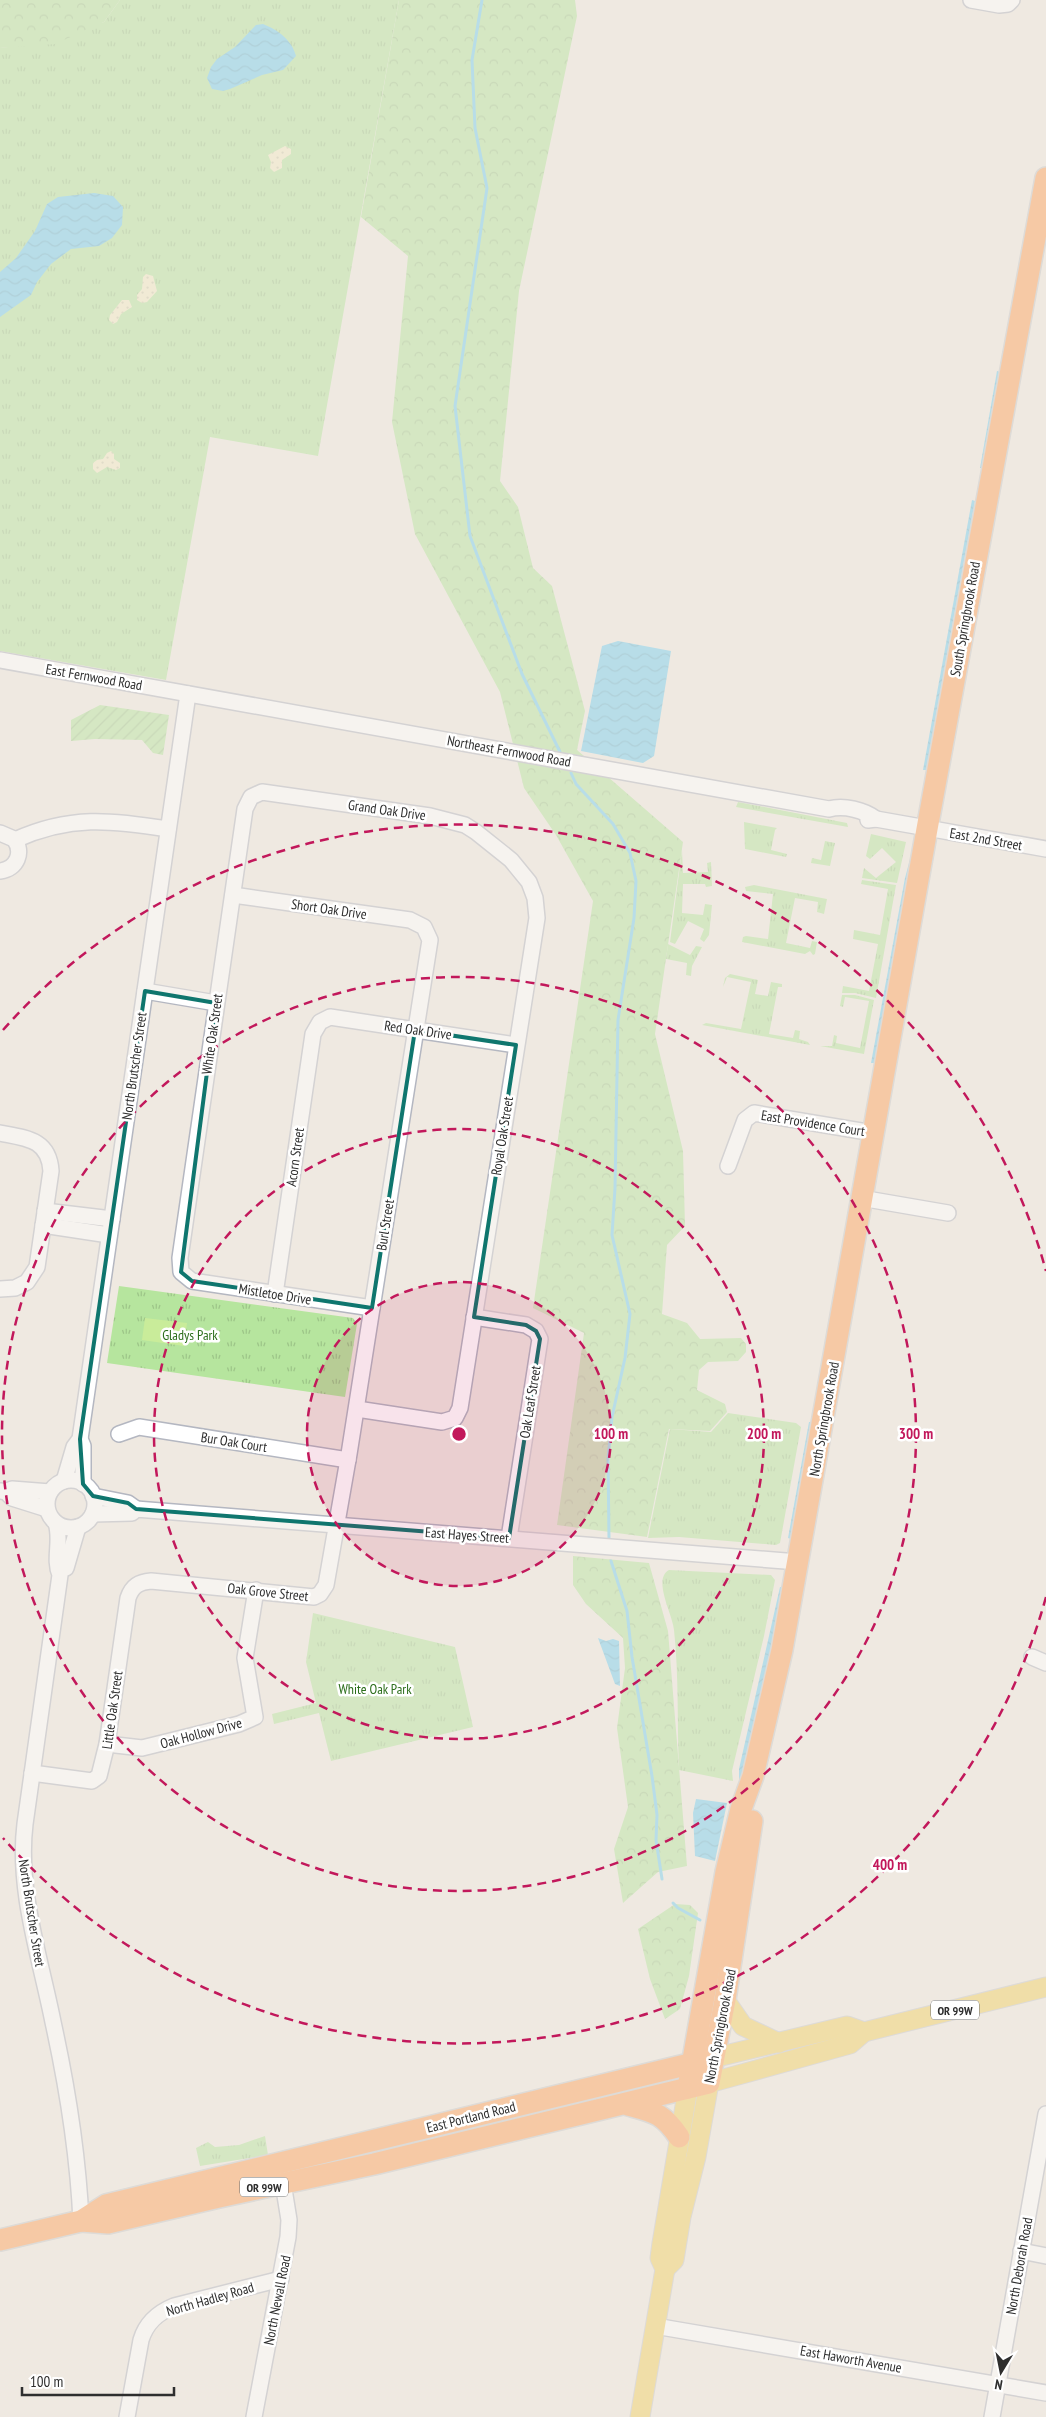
<svg xmlns="http://www.w3.org/2000/svg" width="1046" height="2417" viewBox="0 0 1046 2417" font-family="'PT Sans Narrow',sans-serif">
<style>
.grass{fill:url(#grass-tufts)}
.forest{fill:url(#forest-crowns)}
.sand{fill:url(#sand-dots)}
.garden{fill:url(#garden-furrows)}
.pitch{fill:#c9ec9a}
.water{fill:url(#water-waves)}
.lines{fill:none;stroke-linecap:round;stroke-linejoin:round}
.stream{stroke:#75cff0;stroke-width:3}
.minor-casing{stroke:#b4b7c1;stroke-width:18}
.major-casing{stroke:#c9c9c9;stroke-width:21}
.highway-casing{stroke:#c9c9c9;stroke-width:24}
.minor{stroke:#fff;stroke-width:15}
.major{stroke:#f2d163;stroke-width:19}
.highway{stroke:#ffa35c;stroke-width:21}
.marked{fill:none;stroke:#0f766e;stroke-width:4;stroke-linejoin:round}
.ring{fill:none;stroke:#c2185b;stroke-width:2.5;stroke-dasharray:9 6}
.labels{text-anchor:middle;dominant-baseline:central;stroke-width:5;stroke-linejoin:round;paint-order:stroke}
.shield{fill:#fff;stroke:#6d6d6d;stroke-width:1}
.shield-label{font-size:12px;font-weight:bold;fill:#2e2e2e}
.street-label{font-size:14px;fill:#2e2e2e;stroke:#fff}
.park-label{font-size:14px;fill:#2c6e1b;stroke:#fff}
.centre{fill:#c2185b;stroke:#fff;stroke-width:2.5}
.ring-label{font-size:15px;text-anchor:middle;font-weight:bold;fill:#c2185b;stroke:#fff;stroke-width:5;stroke-linejoin:round;paint-order:stroke}
</style>
<defs>
<pattern id="grass-tufts" width="24" height="20" patternUnits="userSpaceOnUse" patternTransform="scale(1.25)"><rect width="24" height="20" fill="#b6e59e"/><path d="M3 7l-1-3M5 7V3M7 7l1-3M15 17l-1-3M17 17v-4M19 17l1-3" fill="none" stroke="#9dc588"/></pattern>
<pattern id="forest-crowns" width="20" height="18" patternUnits="userSpaceOnUse" patternTransform="scale(1.25)"><rect width="20" height="18" fill="#b6e59e"/><path d="M2 6a3 3 0 1 1 6 0M12 15a3 3 0 1 1 6 0" fill="none" stroke="#9dc588"/></pattern>
<pattern id="sand-dots" width="8" height="8" patternUnits="userSpaceOnUse" patternTransform="scale(1.25)"><rect width="8" height="8" fill="#f3ecc5"/><path d="M2 2h.1M6 6h.1" fill="none" stroke="#d1cbaa" stroke-width="1.8" stroke-linecap="round"/></pattern>
<pattern id="garden-furrows" width="10" height="10" patternUnits="userSpaceOnUse" patternTransform="scale(1.25)"><rect width="10" height="10" fill="#b6e59e"/><path d="M-1 1l2-2M0 10L10 0M9 11l2-2" fill="none" stroke="#9dc588"/></pattern>
<pattern id="water-waves" width="16" height="10" patternUnits="userSpaceOnUse" patternTransform="scale(1.25)"><rect width="16" height="10" fill="#75cff0"/><path d="M0 5q4-4 8 0t8 0" fill="none" stroke="#66b2ce"/></pattern>
</defs>
<rect width="100%" height="100%" fill="#efe9e1"/>
<g class="grass">
<polygon points="120,0 399,0 318,456 210,437 166,680 0,651 0,48 24,45 104,22"/>
<polygon points="738,802 847,823 848,827 736,807"/>
<polygon points="744,822 777,828 775,830 771,850 787,854 786,857 745,849"/>
<polygon points="871,834 906,842 897,883 862,878 864,868 876,878 896,862 882,848 870,859 866,856"/>
<polygon points="825,841 835,843 830,866 811,863 812,858 821,860"/>
<polygon points="682,850 683,873 708,872 707,863 711,862 712,886 706,887 705,884 683,884 682,913 703,915 705,904 712,905 709,935 704,942 700,939 704,929 688,921 675,944 670,942"/>
<polygon points="862,880 896,885 876,998 855,993 842,993 843,986 869,991 878,944 853,939 854,930 880,935 888,889 861,884"/>
<polygon points="754,885 827,899 824,914 817,912 818,902 795,898 786,943 810,948 812,941 817,942 815,954 813,955 810,951 805,954 742,942 743,937 746,936 768,939 773,894 746,891 745,887"/>
<polygon points="668,944 690,955 696,946 702,947 692,966 691,976 686,975 687,963 666,959"/>
<polygon points="730,974 758,980 755,994 768,996 771,982 782,984 782,987 778,987 769,1034 793,1038 795,1030 800,1031 799,1039 808,1042 810,1045 702,1025 706,1023 741,1029 751,982 727,977 723,987 725,978"/>
<polygon points="842,995 855,995 874,1000 864,1054 820,1046 832,1046 834,1035 837,1036 836,1043 860,1048 869,1001 845,997 843,1007 840,1006"/>
<polygon points="119,1286 353,1318 357,1324 345,1397 107,1363"/>
<polygon points="728,1413 796,1423 801,1427 780,1543 776,1545 679,1537 648,1538 670,1429 711,1432"/>
<path d="M669,1570l102,5 4,5 -11,56 -32,135 1,10 -54,-11c-2,-46 0,-94 -5,-140 -1,-15 -22,-51 -5,-60z"/>
<polygon points="313,1613 455,1647 473,1727 331,1761 319,1713 274,1724 272,1714 316,1703 306,1662"/>
<polygon points="265,2136 268,2155 200,2166 196,2148 208,2142 215,2147 239,2145"/>
</g>
<g class="forest">
<polygon points="0,0 120,0 104,22 55,44 0,48"/>
<polygon points="399,0 575,0 577,16 519,291 500,481 518,507 533,568 552,586 585,711 577,750 683,842 655,1034 683,1151 685,1226 667,1245 662,1314 687,1323 700,1339 741,1338 746,1344 746,1352 738,1361 708,1362 699,1370 697,1390 725,1404 727,1412 710,1431 669,1429 647,1537 557,1525 584,1333 533,1308 593,901 556,835 524,788 500,692 415,534 392,422 408,256 361,217"/>
<polygon points="573,1556 649,1563 668,1631 687,1866 658,1872 623,1903 614,1849 628,1807 617,1728 625,1668 623,1638 586,1604 573,1585"/>
<polygon points="675,1904 690,1905 698,1913 689,1976 680,2009 665,2019 650,1979 638,1929"/>
</g>
<g class="sand">
<polygon points="285,146 291,149 291,154 282,160 282,168 274,172 270,168 271,162 268,155"/>
<polygon points="146,274 153,276 157,291 147,302 142,303 137,300 137,295 142,289 143,277"/>
<polygon points="122,300 129,300 132,307 121,314 117,322 113,324 109,320 110,315"/>
<polygon points="111,451 114,454 114,459 120,463 120,468 116,470 107,467 97,473 93,469 93,463 97,460 103,459 107,453"/>
</g>
<polygon class="garden" points="100,705 169,715 163,755 153,753 142,740 95,739 71,741 71,720"/>
<polygon class="pitch" points="145,1318 187,1323 184,1346 142,1340"/>
<g class="water">
<path d="M263,24c15,6 29,16 33,32l-13,14 -21,5 -32,14 -7,2 -11,-2 -5,-11 4,-11 6,-8 18,-12 21,-22z"/>
<polygon points="94,193 113,196 123,207 122,225 112,238 99,246 71,249 51,264 37,282 31,295 0,317 0,272 16,258 35,231 47,204 58,197"/>
<polygon points="997,371 1000,372 983,468 980,468"/>
<polygon points="972,500 975,501 926,770 923,770"/>
<polygon points="618,641 671,651 654,756 643,763 581,751 602,646"/>
<polygon points="912,852 874,1063 871,1063 905,878"/>
<polygon points="809,1422 812,1422 791,1539 788,1538"/>
<polygon points="780,1587 782,1587 775,1631 739,1785 739,1769"/>
<polygon points="598,1638 606,1641 613,1639 619,1641 620,1686 615,1684"/>
<polygon points="696,1799 727,1803 715,1861 695,1856 693,1813"/>
</g>
<g class="lines">
<g class="stream">
<polyline points="482,0 472,60 475,128 487,188 455,406 470,536 522,674 560,752"/>
<polyline points="571,773 576,784 613,824 630,853 636,881 634,918 618,1020 615,1188 612,1235 630,1314 625,1358 612,1417 608,1459 609,1538"/>
<polyline points="611,1561 627,1611 632,1657 652,1776 657,1815 656,1840 662,1879"/>
<polyline points="673,1903 678,1908 700,1920"/>
</g>
<defs>
<g id="minor">
<polyline points="971,0 999,5 1008,4 1012,0"/>
<path d="M0,660l829,149c15,-4 35,1 47,10"/>
<polyline points="868,820 876,819 1046,849"/>
<path d="M0,833l14,6c10,13 3,30 -14,32"/>
<path d="M15,840c55,-25 96,-20 153,-11"/>
<polyline points="145,991 216,1003"/>
<path d="M0,1133c26,5 49,6 51,38l-14,96 -10,15 -12,6 -15,1"/>
<polyline points="728,1166 745,1120 754,1113 873,1133"/>
<polyline points="861,1198 948,1213"/>
<polyline points="45,1211 112,1219"/>
<polyline points="43,1225 109,1235"/>
<polyline points="275,1294 313,1034 320,1022 330,1017 516,1045"/>
<polyline points="474,1317 526,1325 536,1331 540,1339 509,1538"/>
<polyline points="357,1409 442,1422 455,1418 460,1408 537,918 535,898 529,882 511,860 476,832 465,825 430,816 262,792 251,797 245,809 180,1258 181,1272 192,1281 372,1308"/>
<polyline points="119,1434 139,1427 348,1460"/>
<polyline points="80,1439 83,1446 83,1484"/>
<circle cx="71" cy="1504" r="24"/>
<polyline points="64,1481 74,1447 80,1439 188,694"/>
<polyline points="0,1491 6,1492 12,1498 47,1509"/>
<polyline points="7,1491 12,1489 50,1492"/>
<polyline points="93,1496 128,1503 135,1508"/>
<polyline points="93,1514 132,1513 136,1509 798,1562"/>
<path d="M56,1523c6,17 -3,36 4,52l-35,249c-8,65 15,133 28,198 14,64 25,132 28,199"/>
<polyline points="66,1568 78,1527"/>
<polyline points="1032,1657 1046,1663"/>
<polyline points="107,1744 142,1748 239,1724 255,1717 245,1658 256,1590"/>
<path d="M32,1773l60,8 7,-5 8,-32 21,-146c4,-12 11,-16 23,-17l163,16 6,-3 6,-9 23,-131 81,-514 -6,-13 -14,-7 -177,-25"/>
<polyline points="1021,2251 1046,2256"/>
<polyline points="655,2326 1046,2393"/>
<path d="M127,2417l14,-77c5,-17 16,-27 33,-34l107,-27"/>
<polyline points="254,2417 288,2237 289,2220 283,2183"/>
<polyline points="992,2417 1046,2114"/>
</g>
<g id="major">
<polyline points="725,2000 743,2026 779,2043"/>
<polyline points="713,2058 847,2026 864,2032"/>
<polyline points="665,2269 674,2260 681,2217 696,2157 709,2083 850,2044 864,2032 1046,1987"/>
<polyline points="640,2417 665,2269 660,2258 662,2243 688,2088"/>
</g>
<g id="highway">
<polyline points="688,2088 726,1872 741,1809 753,1776 782,1650 927,829 1046,178"/>
<path d="M628,2105c26,7 35,8 51,32"/>
<polyline points="81,2221 108,2223 219,2197 374,2164 709,2083 725,2000 752,1821"/>
<polyline points="0,2240 81,2221 106,2205 706,2060"/>
</g>
</defs>
<use href="#minor" class="minor-casing"/>
<use href="#major" class="major-casing"/>
<use href="#highway" class="highway-casing"/>
<use href="#minor" class="minor"/>
<use href="#major" class="major"/>
<use href="#highway" class="highway"/>
</g>
<path d="M0 0H1046V2417H0ZM145,991l71,12 -35,269 11,9 180,27 43,-278 101,15 -42,272 52,8 10,6 4,8 -31,199 -373,-29 -8,-6 -35,-7 -10,-12 -3,-45z" fill="#efe9e1" fill-opacity=".55" fill-rule="evenodd"/>
<path class="marked" d="M145,991l71,12 -35,269 11,9 180,27 43,-278 101,15 -42,272 52,8 10,6 4,8 -31,199 -373,-29 -8,-6 -35,-7 -10,-12 -3,-45z"/>
<circle cx="459" cy="1434" r="152" fill="#c2185b" fill-opacity=".12"/>
<g class="ring">
<circle cx="459" cy="1434" r="152"/>
<circle cx="459" cy="1434" r="305"/>
<circle cx="459" cy="1434" r="457"/>
<path d="M1046 1597A609 609 0 0 1 3 1838M3 1030A609 609 0 0 1 1046 1271"/>
</g>
<g class="labels">
<g class="shield">
<rect x="931" y="2000.5" width="48" height="19" rx="4"/>
<rect x="240" y="2177.5" width="48" height="19" rx="4"/>
</g>
<g class="shield-label">
<text x="955" y="2010">OR 99W</text>
<text x="264" y="2187">OR 99W</text>
</g>
<g class="street-label">
<text transform="translate(965 619) rotate(-80)">South Springbrook Road</text>
<text transform="translate(94 677) rotate(10)">East Fernwood Road</text>
<text transform="translate(509 751) rotate(10)">Northeast Fernwood Road</text>
<text transform="translate(387 810) rotate(8)">Grand Oak Drive</text>
<text transform="translate(986 839) rotate(10)">East 2nd Street</text>
<text transform="translate(329 909) rotate(8)">Short Oak Drive</text>
<text transform="translate(418 1030) rotate(8)">Red Oak Drive</text>
<text transform="translate(212 1034) rotate(-82)">White Oak Street</text>
<text transform="translate(134 1066) rotate(-82)">North Brutscher Street</text>
<text transform="translate(813 1123) rotate(9)">East Providence Court</text>
<text transform="translate(502 1136) rotate(-81)">Royal Oak Street</text>
<text transform="translate(295 1157) rotate(-82)">Acorn Street</text>
<text transform="translate(385 1225) rotate(-81)">Burl Street</text>
<text transform="translate(275 1294) rotate(9)">Mistletoe Drive</text>
<text transform="translate(530 1402) rotate(-81)">Oak Leaf Street</text>
<text transform="translate(824 1419) rotate(-80)">North Springbrook Road</text>
<text transform="translate(234 1442) rotate(9)">Bur Oak Court</text>
<text transform="translate(467 1535) rotate(4)">East Hayes Street</text>
<text transform="translate(268 1592) rotate(6)">Oak Grove Street</text>
<text transform="translate(112 1710) rotate(-82)">Little Oak Street</text>
<text transform="translate(201 1733) rotate(-15)">Oak Hollow Drive</text>
<text transform="translate(32 1913) rotate(81)">North Brutscher Street</text>
<text transform="translate(720 2026) rotate(-79)">North Springbrook Road</text>
<text transform="translate(471 2117) rotate(-14)">East Portland Road</text>
<text transform="translate(1019 2266) rotate(-80)">North Deborah Road</text>
<text transform="translate(210 2299) rotate(-16)">North Hadley Road</text>
<text transform="translate(277 2300) rotate(-79)">North Newall Road</text>
<text transform="translate(851 2359) rotate(10)">East Haworth Avenue</text>
</g>
<g class="park-label">
<text x="190" y="1335">Gladys Park</text>
<text x="375" y="1689">White Oak Park</text>
</g>
</g>
<circle cx="459" cy="1434" r="8" class="centre"/>
<g class="ring-label">
<text x="611" y="1439">100 m</text>
<text x="764" y="1439">200 m</text>
<text x="916" y="1439">300 m</text>
<text x="890" y="1870">400 m</text>
</g>
<g transform="translate(1001 2372) rotate(190)" stroke="#ffffff" stroke-width="4" paint-order="stroke">
<path d="M0-4L9 19L0 12L-9 19Z" fill="#2e2e2e"/>
<text y="-8" font-size="14" font-weight="bold" text-anchor="middle" fill="#2e2e2e">N</text>
</g>
<path d="M22 2387v8h152v-8" fill="none" stroke="#2e2e2e" stroke-width="2.5"/>
<text x="30" y="2387" font-size="15" fill="#2e2e2e" stroke="#ffffff" stroke-width="4" paint-order="stroke">100 m</text>
</svg>
